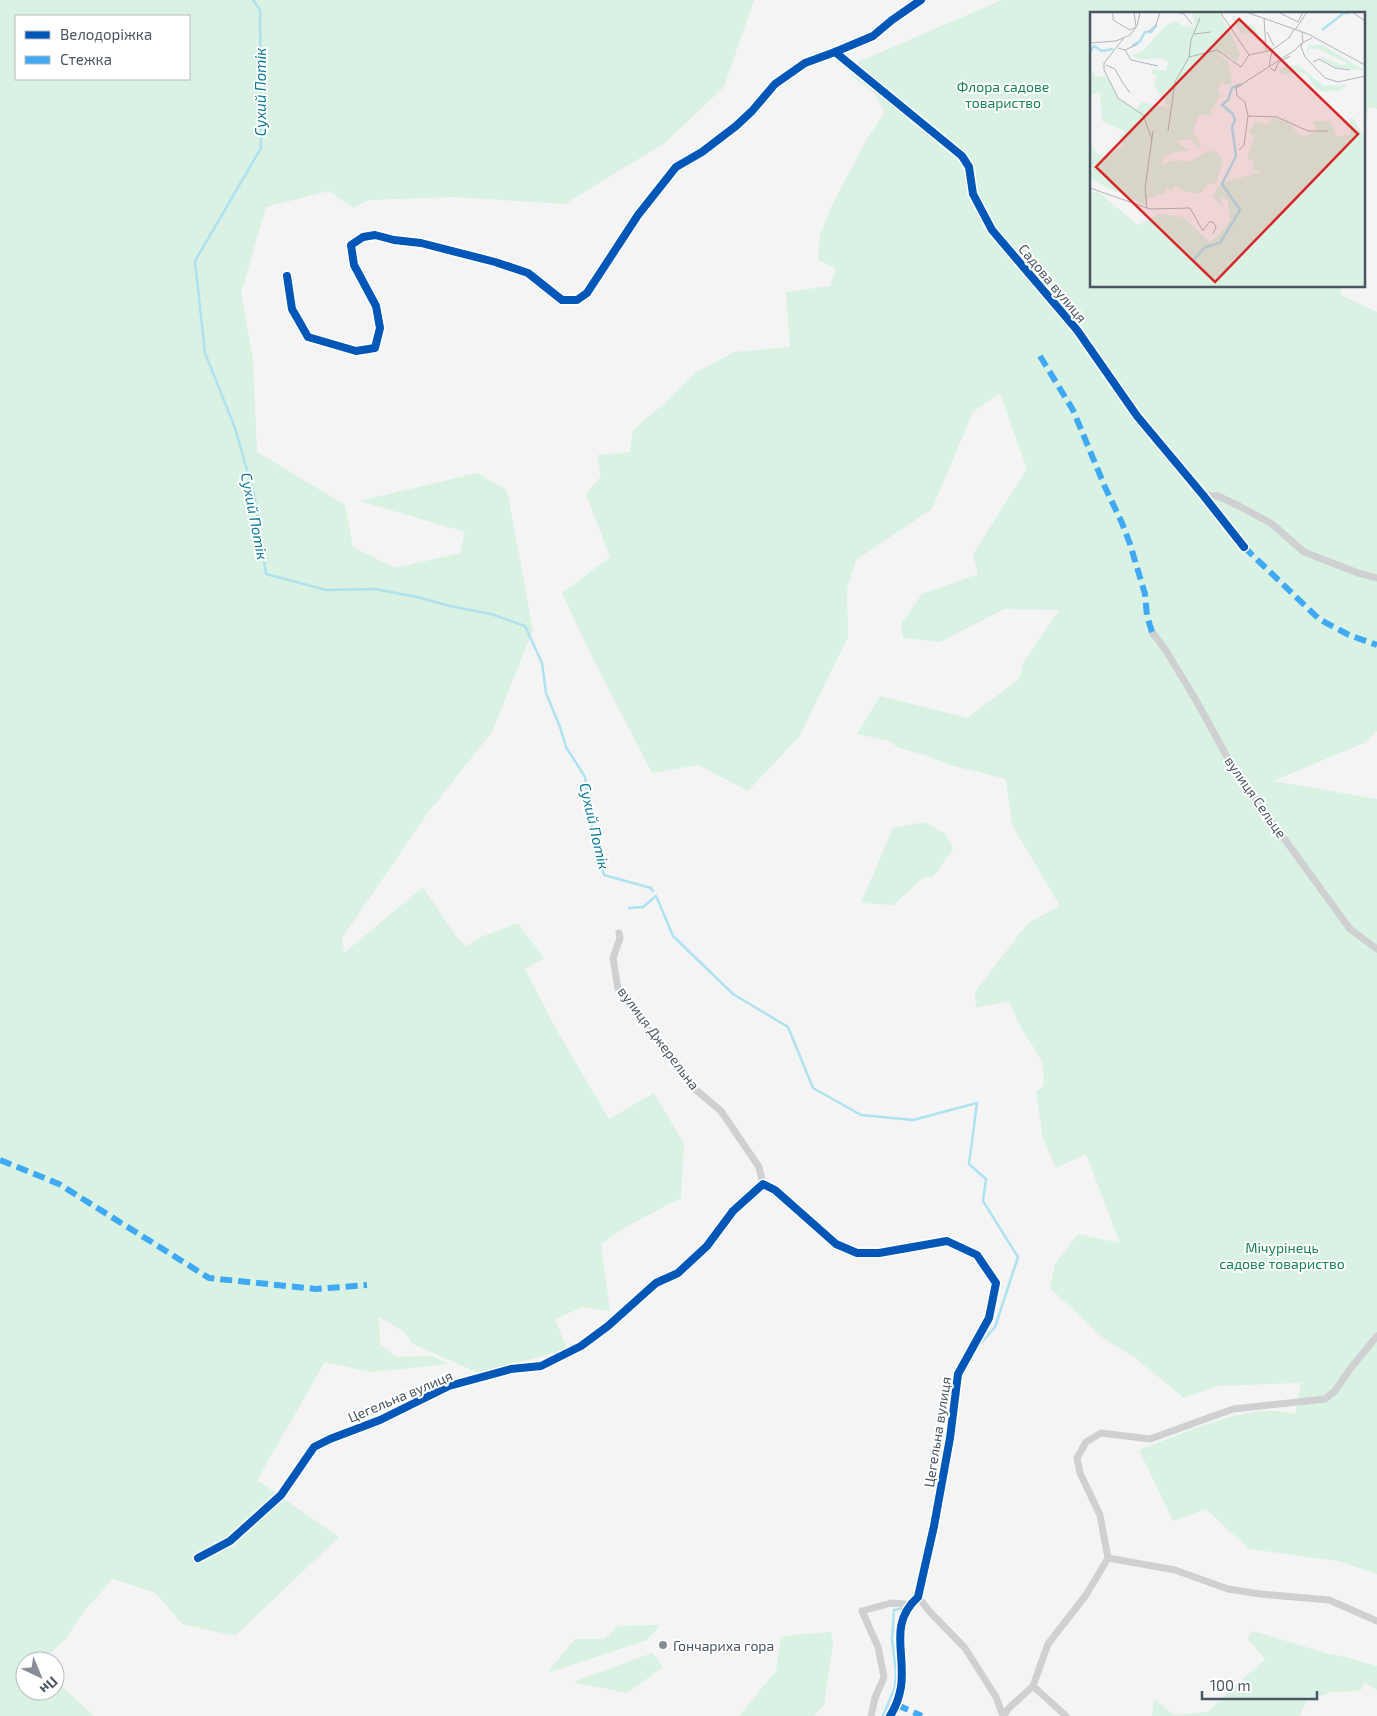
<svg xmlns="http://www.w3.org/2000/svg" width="1377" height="1716" viewBox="0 0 1377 1716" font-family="'Exo 2',sans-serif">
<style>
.green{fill:#d9f2e3;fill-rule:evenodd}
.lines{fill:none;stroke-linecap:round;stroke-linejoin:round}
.stream{stroke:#aee2f0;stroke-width:2.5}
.street{stroke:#ced0d2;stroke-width:7}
.quiet{stroke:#3fa9f5;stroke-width:6;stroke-dasharray:12 6;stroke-linecap:butt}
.cycleway-casing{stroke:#fff;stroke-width:11}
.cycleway{stroke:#0057b8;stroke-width:8}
.poi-dot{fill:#868d94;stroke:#fff;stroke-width:2}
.labels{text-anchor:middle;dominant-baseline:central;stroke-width:4;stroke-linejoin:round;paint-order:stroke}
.park-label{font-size:14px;fill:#17864f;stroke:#fff}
.street-label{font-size:14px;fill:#4a5661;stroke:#fff}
.poi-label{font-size:14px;fill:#4a5661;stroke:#fff;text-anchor:start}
.water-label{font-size:15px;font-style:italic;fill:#0c7c9b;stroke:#fff}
.inset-river{fill:none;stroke:#aee2f0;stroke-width:2.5}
.inset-road{fill:none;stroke:#b0b5b9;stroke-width:1}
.view{fill:#d62828;fill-opacity:0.15;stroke:#d62828;stroke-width:2.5}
.inset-edge{fill:none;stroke:#4a5661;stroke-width:2.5}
</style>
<rect width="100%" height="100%" fill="#f4f4f4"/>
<g class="green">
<path d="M0,0h754l-30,87 -58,55 -101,62 -112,-7 -84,3 -16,8 -24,-17 -63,16 -25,86 12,66 4,93 88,53 8,42 42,21 65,-15 5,-21 -105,-31 117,-28 30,17 26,140 -41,102 -65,82 -85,124 2,15 79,-66 35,52 8,7 15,-9 37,-14 26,35 -19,11 31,60 53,90 45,-26 30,51 -3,54 -52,27 -28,19 9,67 -27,-4 -28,12 12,30 -57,16 1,4 -26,7 -72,-32 -9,-12 -25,-15 1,27 16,13 35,-1 19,8 -79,8 -46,-10 -68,118 82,57 -104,99 -53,-12 -26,-31 -43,-14 -28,31 -21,31 -24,20h-15v30h30v-11l39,36h-94zM16,16h173v63h-173z"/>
<path d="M1002,0h375v109l-8,-2 -6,23v-116h-272v272h250v9l36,17v419l-13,12 -91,38 104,18v775l-39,-13 -89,-12 -43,-40 -33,12 -34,-71c45,-16 109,-49 156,-36l6,-31 -84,3 -33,12 -50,-41 -31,-19 -53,-50 5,-24 23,-30 42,9 -34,-89 -30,14 -13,-29 -7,-47 8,-7c0,-28 -6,-30 -19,-51 -7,-10 -11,-22 -16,-33l-33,7 -1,-16 53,-69 32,-17 -48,-81 -6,-46 -56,-14 -25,-10 -28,-8 -7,-6 -33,-7 23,-38 87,22 52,-39 4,-16 36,-53 -55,-1 -64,33 -37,-4 -2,-14 21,-30 56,-20 -5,-20 54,-85 -27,-76 -27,19 -41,97 -76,51 -9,30 1,47 -49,100 -51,54 -50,-26 -46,8 -59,-114 -31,-66 48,-36 -24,-63 15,-18 -4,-21 33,-3 3,-22 35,-30 27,-27 39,-21 56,-5 -4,-55 44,-6 6,-17 -18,-9 2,-25 12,-30 35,-66 18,-27 -11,-19 -23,-18 7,-13z"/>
<polygon points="924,822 946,834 953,849 933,877 923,878 893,905 861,903 893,828"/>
<polygon points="660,1625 647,1640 547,1673 575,1639 604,1639 618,1626"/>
<polygon points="1254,1631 1325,1653 1345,1657 1377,1666 1377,1690 1365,1683 1360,1691 1333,1692 1308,1700 1299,1716 1152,1716 1154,1699 1174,1715 1207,1712 1265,1659 1247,1638"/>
<polygon points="831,1632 833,1645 824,1705 814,1716 739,1716 776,1671 781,1637 793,1635"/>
<polygon points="652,1653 663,1667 627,1693 573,1682"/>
</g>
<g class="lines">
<g class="stream">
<polyline points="253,0 260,10 261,148 195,261 205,353 235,428 254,494 266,574 326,590 375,589 417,597 450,606 491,614 525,626 542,663 546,693 560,727 566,747 585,777 593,831 604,875 651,888 653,891"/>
<polyline points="657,898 673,936 733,994 788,1027 813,1088 861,1115 913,1120 977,1103 969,1164 986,1179 983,1201 1018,1257 995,1327 975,1350"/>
<polyline points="629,908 643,907 656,896"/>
<polyline points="928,1539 948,1431"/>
<polyline points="883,1716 895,1687 896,1671 892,1639 894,1610 904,1608 916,1593"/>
</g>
<g class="street">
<polyline points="835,52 962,156 969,167 973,194 992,230 1077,330 1137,416 1203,495 1244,547"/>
<polyline points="287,276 292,309 308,337 356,351 375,348 380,328 376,306 354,265 351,245 363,237 375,235 394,240 421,243 495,262 528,273 562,300 577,300 587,293 638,215 676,167 702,152 736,126 752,111 775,84 805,63 835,52 873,36 892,20 921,0"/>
<polyline points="1203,495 1218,496 1239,506 1272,524 1304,552 1358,573 1377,578"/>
<polyline points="1152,632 1165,649 1197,702 1231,764 1256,800 1350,929 1377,949"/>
<polyline points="619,933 620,938 613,958 618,989 690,1085 721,1111 759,1167 763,1184"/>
<path d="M763,1184l12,6 61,54 21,9h22l68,-12 30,14 19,28 -7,35 -31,56 -8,64 -16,88 -16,71c-30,27 -12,56 -17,90 -2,11 -5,20 -11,29"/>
<polyline points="198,1558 230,1541 281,1495 314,1447 330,1439 380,1420 449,1386 511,1369 541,1366 581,1346 608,1326 656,1283 678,1273 707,1246 733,1211 763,1184"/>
<polyline points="1108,1558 1175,1570 1228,1589 1260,1594 1329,1600 1377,1621"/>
<polyline points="918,1597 930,1612 965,1648 996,1697 1003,1716"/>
<polyline points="1033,1686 1066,1716"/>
<polyline points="871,1716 875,1698 884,1677 878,1647 862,1611 891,1603 906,1604"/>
<polyline points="1004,1716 1008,1709 1033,1686 1048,1644 1086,1595 1108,1558 1100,1515 1080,1473 1077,1458 1086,1442 1101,1433 1150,1439 1233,1409 1325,1399 1335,1391 1350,1369 1377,1336"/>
</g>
<g class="quiet">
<polyline points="1040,356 1073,410 1105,487 1122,523 1130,544 1145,594 1147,616 1152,632"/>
<polyline points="1244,547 1319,619 1349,635 1377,645"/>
<polyline points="0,1160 59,1184 209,1278 316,1289 367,1285"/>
<polyline points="897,1705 922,1716"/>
</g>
<defs>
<g id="cycleway">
<polyline points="835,52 962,156 969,167 973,194 992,230 1077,330 1137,416 1203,495 1244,547"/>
<polyline points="287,276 292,309 308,337 356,351 375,348 380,328 376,306 354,265 351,245 363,237 375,235 394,240 421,243 495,262 528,273 562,300 577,300 587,293 638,215 676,167 702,152 736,126 752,111 775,84 805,63 835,52 873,36 892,20 921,0"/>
<path d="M198,1558l32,-17 51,-46 33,-48 16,-8 50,-19 69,-34 62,-17 30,-3 40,-20 27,-20 48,-43 22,-10 29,-27 26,-35 30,-27 12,6 61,54 21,9h22l68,-12 30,14 19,28 -7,35 -31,56 -8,64 -16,88 -16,71c-30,27 -12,56 -17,90 -2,11 -5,20 -11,29"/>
</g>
</defs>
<use href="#cycleway" class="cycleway-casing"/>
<use href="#cycleway" class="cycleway"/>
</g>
<circle class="poi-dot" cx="663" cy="1645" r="5"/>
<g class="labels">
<g class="park-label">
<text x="1003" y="86">Флора садове<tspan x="1003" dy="16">товариство</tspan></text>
<text x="1282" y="1247">Мічурінець<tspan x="1282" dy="16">садове товариство</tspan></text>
</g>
<g class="street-label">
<text transform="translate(1053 283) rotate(50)">Садова вулиця</text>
<text transform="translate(1256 797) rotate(55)">вулиця Сельце</text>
<text transform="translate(659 1038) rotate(53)">вулиця Джерельна</text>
<text transform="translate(400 1396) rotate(-23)">Цегельна вулиця</text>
<text transform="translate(937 1432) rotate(-81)">Цегельна вулиця</text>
</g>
<g class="poi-label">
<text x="673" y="1645">Гончариха гора</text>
</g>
<g class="water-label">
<text transform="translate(260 92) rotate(-90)">Сухий Потік</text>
<text transform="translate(255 516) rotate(79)">Сухий Потік</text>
<text transform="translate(595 826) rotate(77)">Сухий Потік</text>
</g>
</g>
<g transform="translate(1090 12)">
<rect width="275" height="275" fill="#f4f4f4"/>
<path d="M102,0h27l17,32 1,7 3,1 -3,9 -16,-9 -3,2 11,8 3,21 -7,2 -3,-4 -5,10 4,2 -10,18 2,4h-14l-6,16 9,16 -5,1 -6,-9 -16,2 15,10h-12l-13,5 -4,8 16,-4 11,2 19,-10 9,-1 7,10 -7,23 -7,-1 -8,10 -15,-1 -10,-6 -5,5 -4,-3 -3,5 -16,5 -2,7 -56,-26v-38l6,12 10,5 17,-13 -3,-9 5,-4 -23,-11 -2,-29 -10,3v-19l2,-6 5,7 9,-1 12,22 18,11 6,-7 27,6 -15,-22 3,-11 -6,-2 3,-4 12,2 2,-9 -6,-4 -22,2 -8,-5 11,-4 23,-26 9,-4 10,6 10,-2zM141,4l13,10 6,-2 5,3 4,10 -6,-4h-9l-1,3zM218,33h15l42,26 -30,-4 -14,-8v-3l20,9 7,-1 -29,-15 -9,-1 -3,6zM208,53l26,21 23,-2 -6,6 -15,2 -10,-3 -10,-15 -12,-2 -10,3 -5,-4 7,-5zM182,106l16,4 13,15 15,-5 -2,-11h17l6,15 13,-1v-17h3l12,20v149h-275v-93l7,-3 41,34 21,-11 24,3 26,25 9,-6 12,-15 -2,-21 -9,-3 6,11 -13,-11 9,-14 43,-12 -12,-1 2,-9 -7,-2 8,-24 -6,-2 7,-12 11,3z" fill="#d9f2e3"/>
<path class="inset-river" d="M232,18l22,-17h6M42,34l8,-5 5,-9h6l6,-7M0,41l4,-7 8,5 11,-2M103,249l12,-14 15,-4 20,-33 -18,-26 14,-28 -4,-29 3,-7 -2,-6 -11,-9 6,-5 4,-12 9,-4"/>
<path class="inset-road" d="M23,0v8l17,10 6,-3 -2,-15M85,0l9,2 8,10M130,0l29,43M156,0l62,22 57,31M188,0l20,10 5,-10M262,0l13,9M174,6l2,32M205,18l12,-18M58,20l8,-7 4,-13M177,20l7,14M104,22l17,-2M34,26l-20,25v7l14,28 25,17 9,24M222,26l-10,5 -1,4 4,10 20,21 13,4 27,-6M0,31l26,-2 14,-6 7,-9 3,-14M28,36l7,2 13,-6M35,38l6,10 27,6M99,45l2,-17 9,-22M223,50l6,-3 16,9 15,2M16,53l9,4 6,11M179,55l3,-17 17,-12 5,-9M180,56l5,3 3,-8 12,-7M31,68l9,13M158,104l29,1 31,14h20M78,119l7,-49 14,-25 28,-7 24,17 8,-12 23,-5M149,138l5,-5 4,-29 -3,-14 -8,-6 -1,-8 59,-38 8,-8 -1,-10M0,176l60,21 40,-1 13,23 6,-9h4l3,5 -3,7M57,196l-2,-20 8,-57"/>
<path class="view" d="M149,7l119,115 -143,148 -119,-115z"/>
<rect width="275" height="275" class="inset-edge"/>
</g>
<rect x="15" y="15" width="175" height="65" fill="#ffffff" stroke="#b7bbc0"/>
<rect x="25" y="31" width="25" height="8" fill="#0057b8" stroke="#b7bbc0"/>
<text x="60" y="40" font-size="15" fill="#4a5661">Велодоріжка</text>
<rect x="25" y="56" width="25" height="8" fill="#3fa9f5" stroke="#b7bbc0"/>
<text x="60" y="65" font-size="15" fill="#4a5661">Стежка</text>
<g transform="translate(40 1676) rotate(136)"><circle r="24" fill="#ffffff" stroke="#b7bbc0"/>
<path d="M0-4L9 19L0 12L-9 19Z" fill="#868d94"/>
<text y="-8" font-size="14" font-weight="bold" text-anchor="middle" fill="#4a5661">Пн</text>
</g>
<path d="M1202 1691v8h115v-8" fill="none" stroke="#4a5661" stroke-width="2.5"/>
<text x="1210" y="1691" font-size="15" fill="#4a5661" stroke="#ffffff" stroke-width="4" paint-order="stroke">100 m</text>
</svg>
